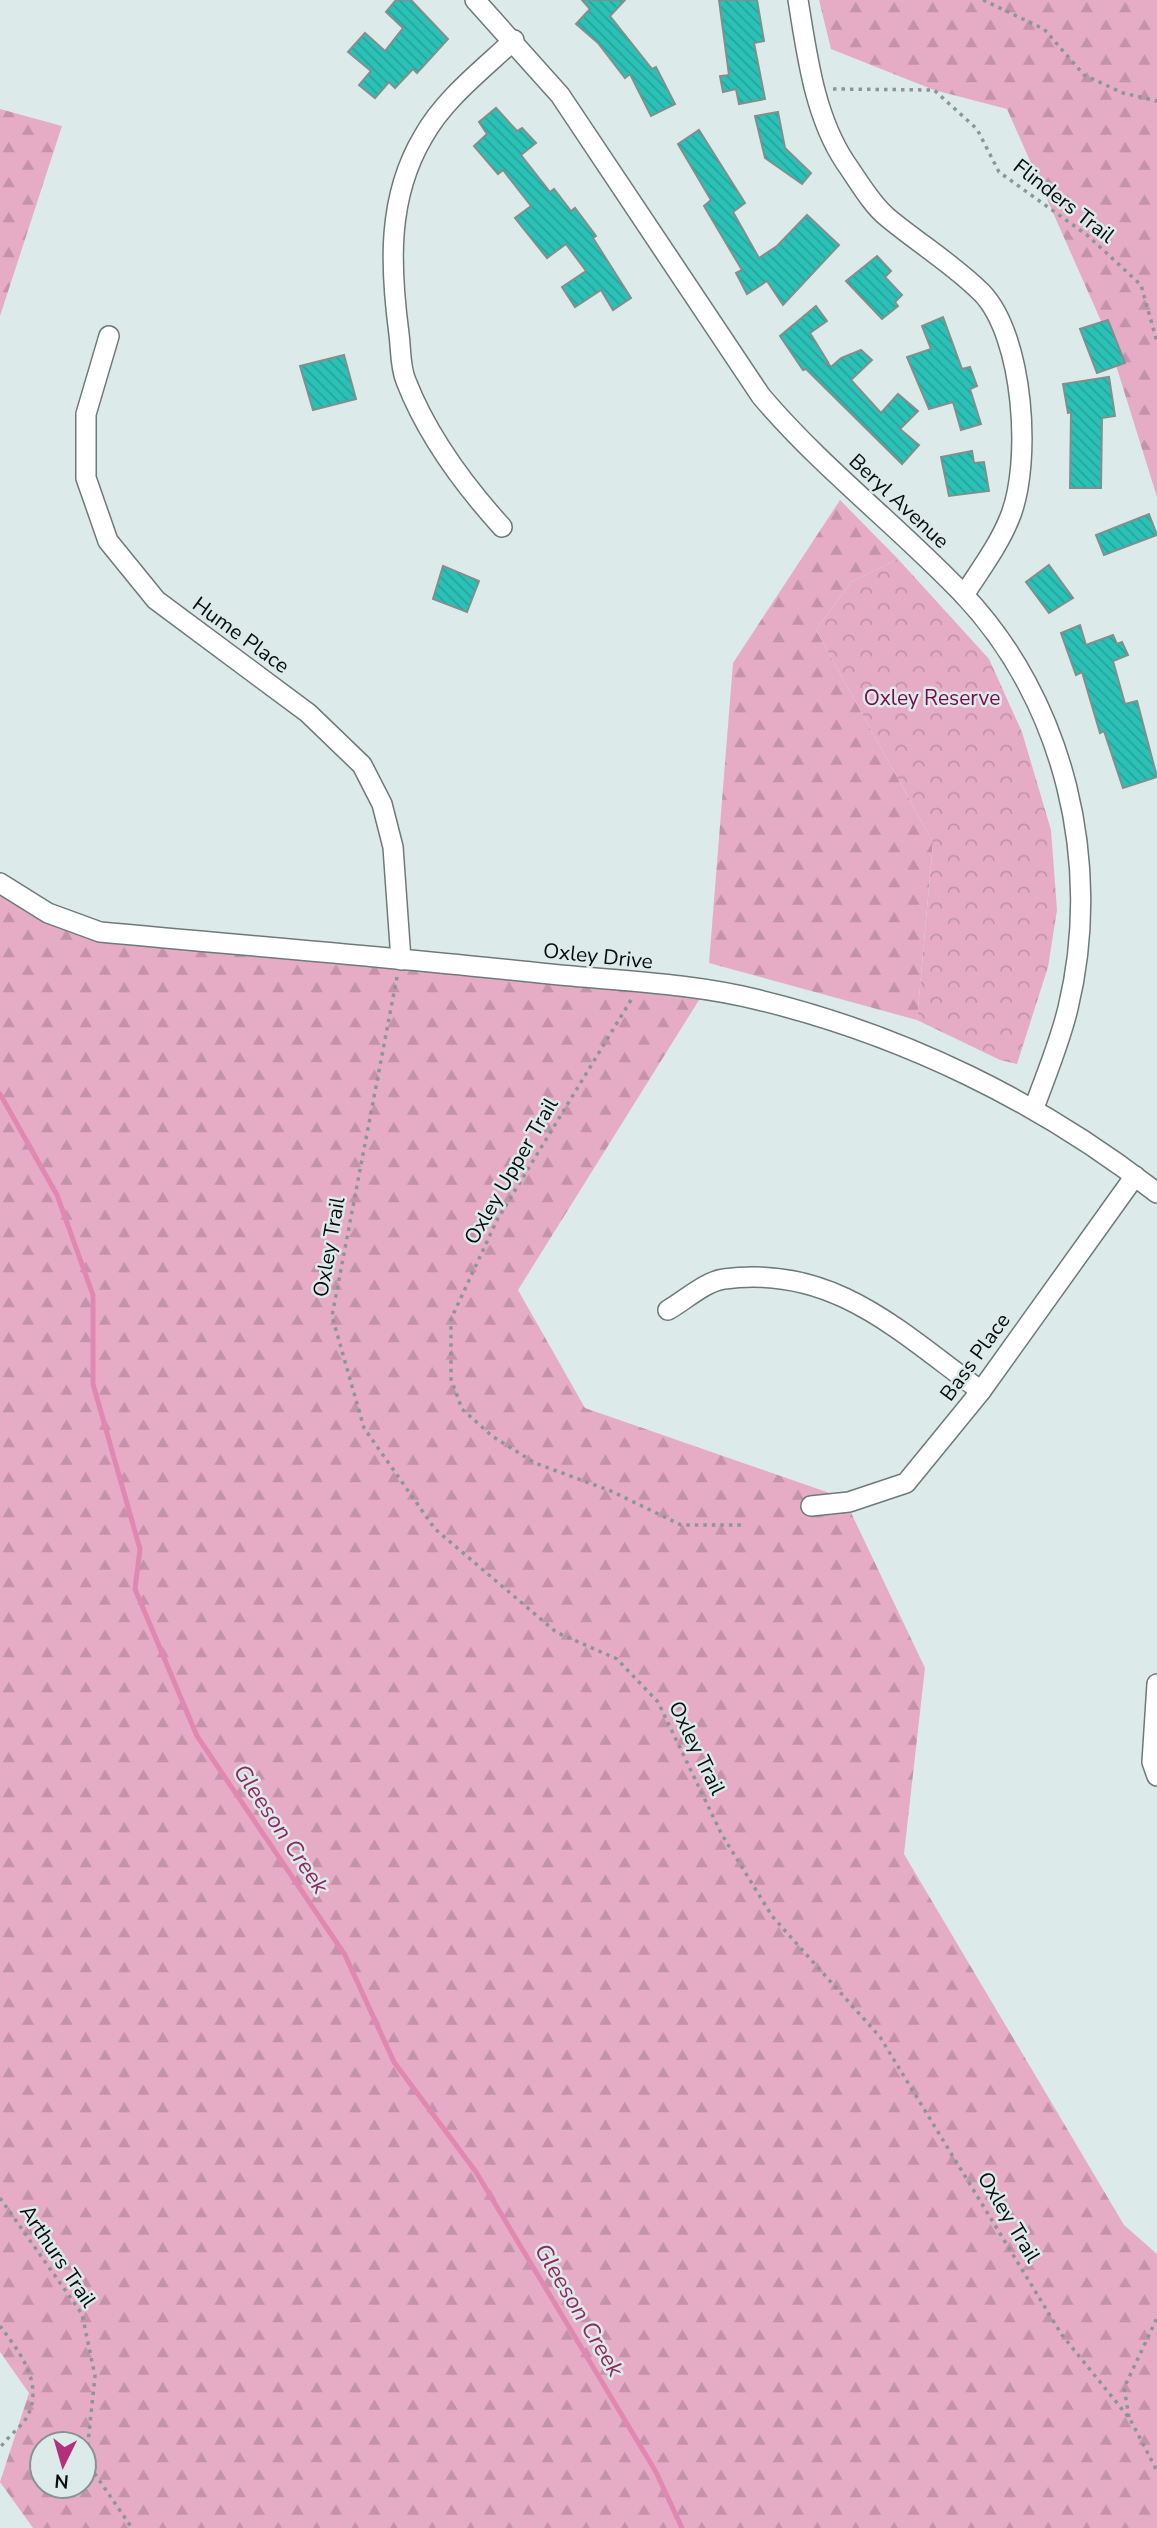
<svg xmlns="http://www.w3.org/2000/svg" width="1157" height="2528" viewBox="0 0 1157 2528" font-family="'Nunito Sans',sans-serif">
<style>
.forest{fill:url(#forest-firs);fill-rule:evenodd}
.park{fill:url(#park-crowns)}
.pitch{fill:#e6acc6}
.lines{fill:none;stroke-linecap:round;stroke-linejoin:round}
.stream{stroke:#e188b2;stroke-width:5}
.building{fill:url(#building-back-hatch);stroke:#818f8d;stroke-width:2}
.street-casing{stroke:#6d7a78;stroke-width:22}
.path{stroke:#8b9795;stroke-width:3.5;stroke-dasharray:3.5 5;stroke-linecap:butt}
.street{stroke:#fff;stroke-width:19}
.labels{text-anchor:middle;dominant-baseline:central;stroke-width:5;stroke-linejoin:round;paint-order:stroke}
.street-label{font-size:21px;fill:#080d0c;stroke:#dcebe9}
.park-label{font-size:21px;fill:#770a4d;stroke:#dcebe9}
.water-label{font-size:23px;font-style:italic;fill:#902862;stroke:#dcebe9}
</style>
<defs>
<pattern id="forest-firs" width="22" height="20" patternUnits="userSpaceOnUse" patternTransform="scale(1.75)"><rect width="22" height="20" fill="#e6acc6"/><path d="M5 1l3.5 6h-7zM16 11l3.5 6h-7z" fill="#c493a9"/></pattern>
<pattern id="park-crowns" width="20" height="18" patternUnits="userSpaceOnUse" patternTransform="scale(1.75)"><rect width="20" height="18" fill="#e6acc6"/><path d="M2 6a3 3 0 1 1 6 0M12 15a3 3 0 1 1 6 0" fill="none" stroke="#c493a9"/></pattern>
<pattern id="building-back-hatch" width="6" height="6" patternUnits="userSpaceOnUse" patternTransform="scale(1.75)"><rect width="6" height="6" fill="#2bc1b6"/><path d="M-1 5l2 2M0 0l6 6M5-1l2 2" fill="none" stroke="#25a59b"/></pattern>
</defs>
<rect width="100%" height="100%" fill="#dcebe9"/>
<g class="forest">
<polygon points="819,0 1157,0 1157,497 1105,330 1007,109 934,90 831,49"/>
<polygon points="0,109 62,126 0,316"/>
<polygon points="840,500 898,559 851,582 816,630 933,842 917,1020 709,963 733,663"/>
<path d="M0,877l90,54 614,61 -186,298 67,118 259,90 81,170 -21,186 220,371 33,29v274h-1124l-33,-46 29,-89 -29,-41zM42,2444h42v42h-42z"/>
</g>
<polygon class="park" points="898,559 989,659 1022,732 1051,830 1057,910 1048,967 1017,1064 1000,1060 917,1020 933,842 816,630 851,582"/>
<polygon class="pitch" points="934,672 939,704 913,707 907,673"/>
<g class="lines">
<polyline class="stream" points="0,1094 57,1195 93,1295 93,1384 140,1549 135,1589 197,1736 345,1955 394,2062 476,2172 656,2472 682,2528"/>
</g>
<g class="building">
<polygon points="396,0 411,0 448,39 417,73 413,69 395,88 389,82 375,98 359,85 371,71 348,52 365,33 385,51 403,28 386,12"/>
<polygon points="582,0 625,0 610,16 652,69 656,67 675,104 651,116 630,74 625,78 598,43 576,24 590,9"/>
<polygon points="719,0 757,0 764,41 754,43 765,99 739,104 736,89 723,92 720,76 729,75"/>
<polygon points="496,108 517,131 522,128 536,143 521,155 550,192 554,189 571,211 575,208 596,236 593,238 631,298 613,310 601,290 575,307 562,287 586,271 566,244 547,258 515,218 531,206 503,170 498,174 474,146 487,134 479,122"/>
<polygon points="778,112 785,148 811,173 802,184 765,158 755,116"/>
<polygon points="699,130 745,203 733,212 759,258 777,246 807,215 839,245 783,305 767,281 747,294 736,273 742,270 704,206 711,200 678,144"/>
<polygon points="877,256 891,271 885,277 902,295 895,302 898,306 882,319 846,281"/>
<polygon points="816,306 827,321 810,333 828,362 824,364 828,363 831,367 841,358 861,350 872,360 851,380 881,413 898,394 918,411 900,429 919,445 902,464 806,369 803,370 780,336"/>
<polygon points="943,317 962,369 970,367 977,386 970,389 981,424 961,430 953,402 929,409 907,357 931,349 922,326"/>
<polygon points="1108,320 1125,363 1097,373 1080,329"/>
<polygon points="344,355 356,399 313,410 300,366"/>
<polygon points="1109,377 1115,416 1102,418 1101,488 1070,488 1071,412 1068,413 1063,384"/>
<polygon points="972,451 974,463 984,462 989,491 949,496 941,457"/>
<polygon points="1149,514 1157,535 1104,555 1096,535"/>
<polygon points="1049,565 1073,598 1049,613 1026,582"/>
<polygon points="443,566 479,581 467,612 433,599"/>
<polygon points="1080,625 1086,645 1113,635 1117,644 1122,642 1128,655 1113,661 1125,704 1137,701 1157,777 1123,788 1104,731 1100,733 1082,672 1076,675 1061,633"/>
</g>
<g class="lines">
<defs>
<g id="street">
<path d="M475,0l85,95 201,301c61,72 136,129 201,197 103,108 141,271 106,415 -8,34 -22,67 -34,100"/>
<path d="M798,0c9,54 16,115 47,162 12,17 26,42 42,55 31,26 66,47 95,76 42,44 50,170 28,224 -11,28 -30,53 -46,78"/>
<polyline points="109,336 86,414 86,478 108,541 156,600 308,713 362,765 382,804 393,847 401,960"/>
<path d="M502,527c-39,-43 -75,-92 -96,-146 -6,-14 -5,-32 -7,-47 -9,-68 -12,-136 24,-197 21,-38 59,-67 91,-97"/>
<path d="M0,883l48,30 52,19c150,14 300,26 450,42 69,7 142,9 209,26 144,35 282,102 398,193"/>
<path d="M668,1310c16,-9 38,-29 56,-31 109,-15 176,53 257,112"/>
<polyline points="811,1506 849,1502 906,1483 981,1391 1135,1176"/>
<polyline points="1157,1684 1152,1762 1157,1776"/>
</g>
</defs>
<use href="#street" class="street-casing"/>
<g class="path">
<polyline points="983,0 1044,29 1084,75 1123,93 1157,101"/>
<polyline points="833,89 934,90 977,129 999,172 1087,235 1141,285 1157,342"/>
<polyline points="397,977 332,1316 364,1428 435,1529 556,1632 617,1659 658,1702 721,1833 772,1916 880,2037 1062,2335 1130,2419 1157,2471"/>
<polyline points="631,1000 497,1220 451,1319 451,1379 462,1409 492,1436 535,1463 611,1491 681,1525 744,1525"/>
<polyline points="0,2198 82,2314 95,2376 86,2461 132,2528"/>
<path d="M0,2326c18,24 44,56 28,89 -5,11 -21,22 -28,33"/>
<polyline points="1129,2417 1124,2388 1157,2318"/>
</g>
<use href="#street" class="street"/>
</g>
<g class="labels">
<g class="street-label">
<text transform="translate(1064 201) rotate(38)">Flinders Trail</text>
<text transform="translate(899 501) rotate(43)">Beryl Avenue</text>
<text transform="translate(241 635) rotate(36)">Hume Place</text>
<text transform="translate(598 956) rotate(6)">Oxley Drive</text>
<text transform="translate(511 1171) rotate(-60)">Oxley Upper Trail</text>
<text transform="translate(329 1247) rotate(-80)">Oxley Trail</text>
<text transform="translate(975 1357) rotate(-54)">Bass Place</text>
<text transform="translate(697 1748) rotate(64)">Oxley Trail</text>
<text transform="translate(1009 2217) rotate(59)">Oxley Trail</text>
<text transform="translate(58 2256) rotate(56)">Arthurs Trail</text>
</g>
<g class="park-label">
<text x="932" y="698">Oxley Reserve</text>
</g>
<g class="water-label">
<text transform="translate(281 1829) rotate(56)">Gleeson Creek</text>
<text transform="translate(579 2310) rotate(59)">Gleeson Creek</text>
</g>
</g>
<g transform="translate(63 2465) rotate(185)"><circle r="33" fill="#dcebe9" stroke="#879291" stroke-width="2"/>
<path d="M0-5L12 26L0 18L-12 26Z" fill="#b3307a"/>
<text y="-10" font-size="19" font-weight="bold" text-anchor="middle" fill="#080d0c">N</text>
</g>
</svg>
